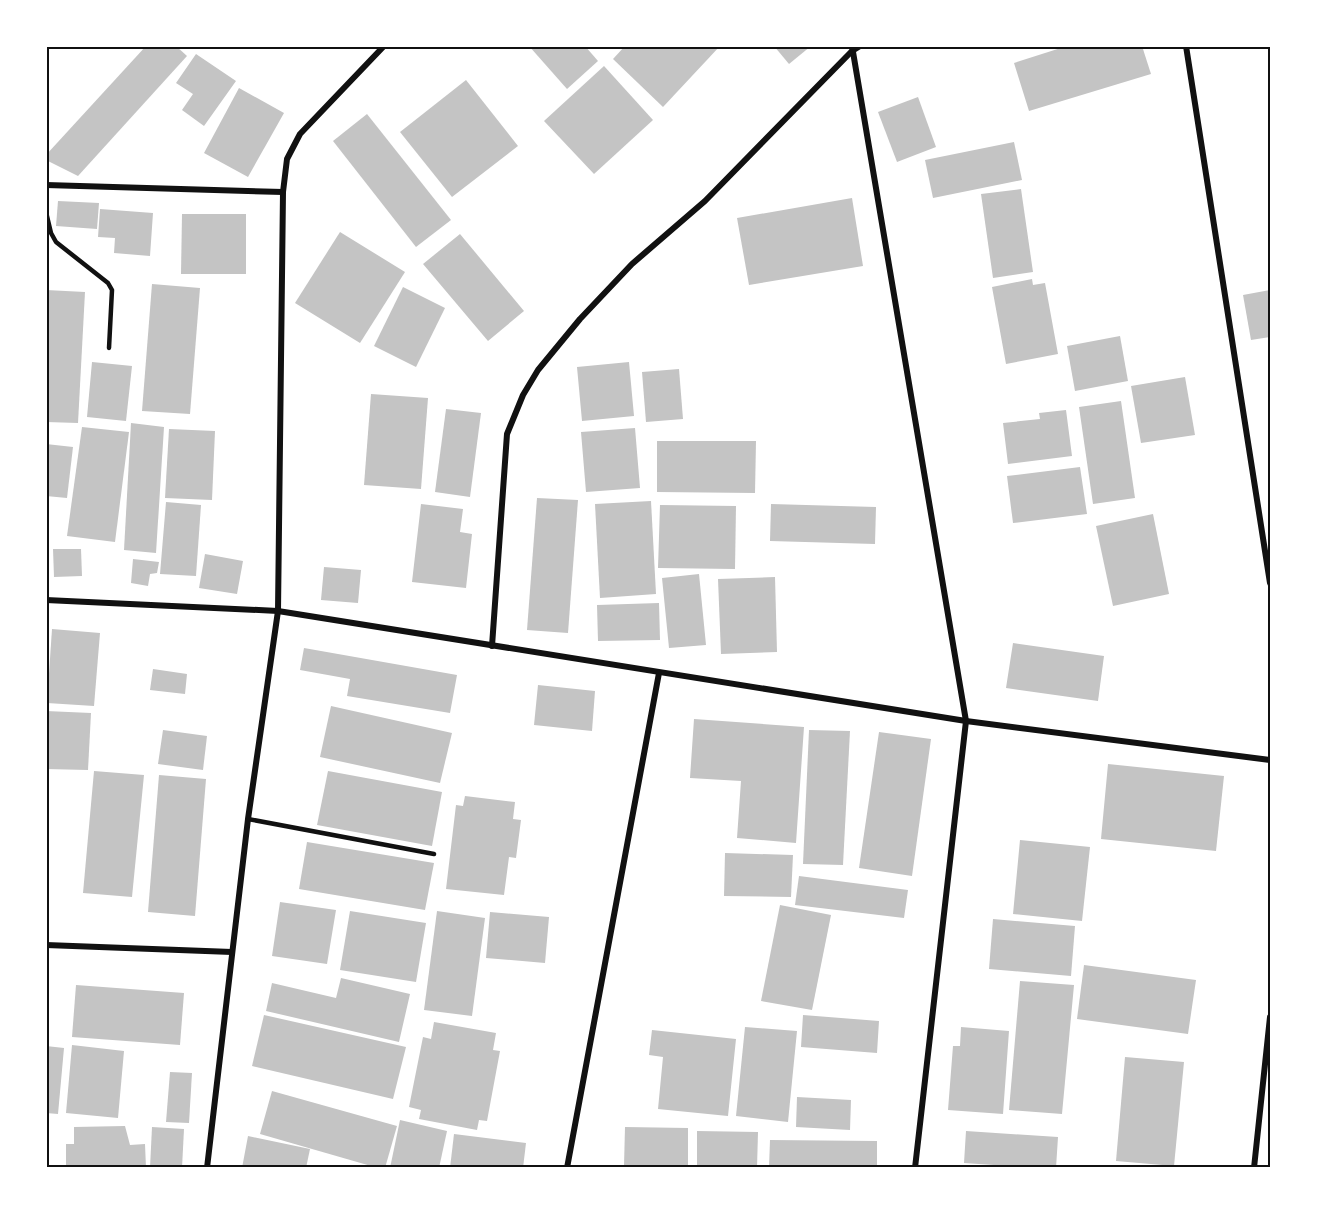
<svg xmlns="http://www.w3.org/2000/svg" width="1317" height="1214" viewBox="0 0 1317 1214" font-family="Quicksand,sans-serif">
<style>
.building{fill:#c4c4c4}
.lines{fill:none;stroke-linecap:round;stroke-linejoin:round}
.service{stroke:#111;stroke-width:4.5}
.minor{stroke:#111;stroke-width:6}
.neatline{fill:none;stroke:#111;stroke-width:2}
</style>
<rect width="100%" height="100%" fill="#fff"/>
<g class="building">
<polygon points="146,46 176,46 187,56 78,176 46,160 46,155"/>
<polygon points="529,46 585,46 598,61 567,89"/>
<polygon points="625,46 720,46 663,107 613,59"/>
<polygon points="774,46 811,46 789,64"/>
<polygon points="1067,46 1142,46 1151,74 1029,111 1014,63"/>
<polygon points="196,54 236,81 204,126 182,110 193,94 176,83"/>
<polygon points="604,66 653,120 594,174 544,121"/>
<polygon points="466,80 518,146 452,197 400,132"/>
<polygon points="239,88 284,113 248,177 204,153"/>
<polygon points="918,97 936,147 897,162 878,112"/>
<polygon points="367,114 451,220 416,247 333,141"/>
<polygon points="1014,142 1022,180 933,198 925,160"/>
<polygon points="1021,189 1033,272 993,278 981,194"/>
<polygon points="852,198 863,266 749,285 737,218"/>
<polygon points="58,201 99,203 97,229 56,226"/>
<polygon points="100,209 153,213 150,256 114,253 115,238 98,237"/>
<polygon points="182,214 246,214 246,274 181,274"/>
<polygon points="340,232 405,272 360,343 295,303"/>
<polygon points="460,234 524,311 488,341 423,264"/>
<polygon points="1032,279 1033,285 1045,283 1058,354 1006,364 992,287"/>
<polygon points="152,284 200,288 190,414 142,411"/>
<polygon points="403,287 445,308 416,367 374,346"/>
<polygon points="46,290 85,292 78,423 46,422"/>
<polygon points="1270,290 1270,337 1251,340 1243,295"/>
<polygon points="1120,336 1128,381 1075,391 1067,346"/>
<polygon points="92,362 132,366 126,421 87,417"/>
<polygon points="629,362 634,416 582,421 577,367"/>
<polygon points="679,369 683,419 646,422 642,372"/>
<polygon points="1185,377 1195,435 1141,443 1131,386"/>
<polygon points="371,394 428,398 421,489 364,485"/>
<polygon points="1121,401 1135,498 1093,504 1079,407"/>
<polygon points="446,409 481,413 470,497 435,492"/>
<polygon points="1066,410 1072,456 1008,464 1003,423 1040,419 1039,413"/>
<polygon points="131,423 164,427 156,553 124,550"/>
<polygon points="82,427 129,432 115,542 67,536"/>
<polygon points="635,428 640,488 586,492 581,432"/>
<polygon points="169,429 215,431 212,500 165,498"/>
<polygon points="657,441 756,441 755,493 657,492"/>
<polygon points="46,444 73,447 67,498 46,496"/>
<polygon points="1080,467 1087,514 1013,523 1007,476"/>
<polygon points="537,498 578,500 568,633 527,630"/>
<polygon points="651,501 656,594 600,598 595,504"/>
<polygon points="166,502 201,505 196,576 160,574"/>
<polygon points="421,504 463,509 460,532 472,534 466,588 412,582"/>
<polygon points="771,504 876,507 875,544 770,541"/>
<polygon points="660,505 736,506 735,569 658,568"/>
<polygon points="1153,514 1169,594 1113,606 1096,526"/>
<polygon points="53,549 81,549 82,576 54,577"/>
<polygon points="205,554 243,561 237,594 199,588"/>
<polygon points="133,559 159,562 157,573 150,574 148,586 131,583"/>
<polygon points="324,567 361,570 358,603 321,600"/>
<polygon points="699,574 706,645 669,648 662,578"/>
<polygon points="775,577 777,652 721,654 718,579"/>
<polygon points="659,603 660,640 598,641 597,605"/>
<polygon points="52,629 100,633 94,706 47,703"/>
<polygon points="1013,643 1104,656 1098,701 1006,688"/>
<polygon points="304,648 457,675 450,713 347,696 350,679 300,670"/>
<polygon points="153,669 187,674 185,694 150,690"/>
<polygon points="538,685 595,691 592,731 534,725"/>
<polygon points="331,706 452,733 440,783 320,757"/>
<polygon points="46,711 91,713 88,770 46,769"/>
<polygon points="694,719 804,727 796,843 737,838 741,781 690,778"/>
<polygon points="163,730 207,736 203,770 158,764"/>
<polygon points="809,730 850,731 843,865 803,864"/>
<polygon points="879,732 931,739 912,876 859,868"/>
<polygon points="1108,764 1224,776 1216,851 1101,839"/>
<polygon points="94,771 144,775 132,897 83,893"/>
<polygon points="328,771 442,792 432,846 317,825"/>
<polygon points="159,775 206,779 195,916 148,912"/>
<polygon points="465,796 515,802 513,819 521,820 516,858 509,857 504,895 446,889 456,805 463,806"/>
<polygon points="1020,840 1090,847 1082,921 1013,914"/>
<polygon points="307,842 434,863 425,910 299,889"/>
<polygon points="725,853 793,855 791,897 724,896"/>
<polygon points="799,876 908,890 904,918 795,905"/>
<polygon points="280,902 336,910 327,964 272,956"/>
<polygon points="780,905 831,915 812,1010 761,1001"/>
<polygon points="350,911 426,923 416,982 340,970"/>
<polygon points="437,911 485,918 472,1016 424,1010"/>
<polygon points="490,912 549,917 545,963 486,958"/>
<polygon points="993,919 1075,926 1071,976 989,969"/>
<polygon points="1084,965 1196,980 1188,1034 1077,1019"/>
<polygon points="341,978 410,994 399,1042 266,1011 272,983 336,998"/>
<polygon points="1020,981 1074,985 1062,1114 1009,1110"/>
<polygon points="76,985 184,993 180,1045 72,1037"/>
<polygon points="264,1015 406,1047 393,1099 252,1066"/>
<polygon points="803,1015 879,1021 877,1053 801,1047"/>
<polygon points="434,1022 496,1033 493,1050 500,1051 487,1121 479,1120 477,1130 419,1119 421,1110 409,1107 423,1037 431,1039"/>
<polygon points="745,1027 797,1031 788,1122 736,1116"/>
<polygon points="961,1027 1009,1031 1003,1114 948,1110 953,1046 960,1046"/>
<polygon points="652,1030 736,1039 728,1116 658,1109 663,1057 649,1055"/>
<polygon points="72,1045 124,1051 118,1118 66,1113"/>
<polygon points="46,1046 64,1048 58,1114 46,1113"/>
<polygon points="1125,1057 1184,1062 1174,1166 1116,1161"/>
<polygon points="170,1072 192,1073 189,1123 166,1122"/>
<polygon points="272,1091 397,1126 385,1168 378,1168 260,1134"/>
<polygon points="797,1097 851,1100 850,1130 796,1127"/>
<polygon points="400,1120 447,1131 439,1168 390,1168"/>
<polygon points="125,1126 130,1145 145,1144 146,1168 66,1168 66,1144 74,1144 74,1127"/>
<polygon points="152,1127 184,1129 182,1168 150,1168"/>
<polygon points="625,1127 688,1128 688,1166 624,1166"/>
<polygon points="697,1131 758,1132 757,1168 697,1168"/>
<polygon points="966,1131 1058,1137 1056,1168 994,1168 994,1165 964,1163"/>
<polygon points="454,1134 526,1143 523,1168 450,1168"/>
<polygon points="248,1136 310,1149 306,1168 242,1168"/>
<polygon points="770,1140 877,1141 877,1168 769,1168"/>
</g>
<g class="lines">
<g class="service">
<polyline points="46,212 51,233 56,242 108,283 112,290 109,348"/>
<polyline points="248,819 434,854"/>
</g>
<g class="minor">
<polyline points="852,46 966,721 915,1168"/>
<polyline points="1186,46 1270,583"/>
<polyline points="46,185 283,192"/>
<polyline points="46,600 278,611 966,721 1270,760"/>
<polyline points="492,646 507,434 523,395 538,370 580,319 632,264 705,201 852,51 860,46"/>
<polyline points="46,945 232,952"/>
<polyline points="207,1168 248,819 278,611 283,192 287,159 300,134 384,46"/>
<polyline points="567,1168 659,673"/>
<polyline points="1254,1168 1270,1017"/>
</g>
</g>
<rect width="1317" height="1214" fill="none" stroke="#ffffff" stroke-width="96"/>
<rect x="48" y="48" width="1221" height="1118" class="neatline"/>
</svg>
